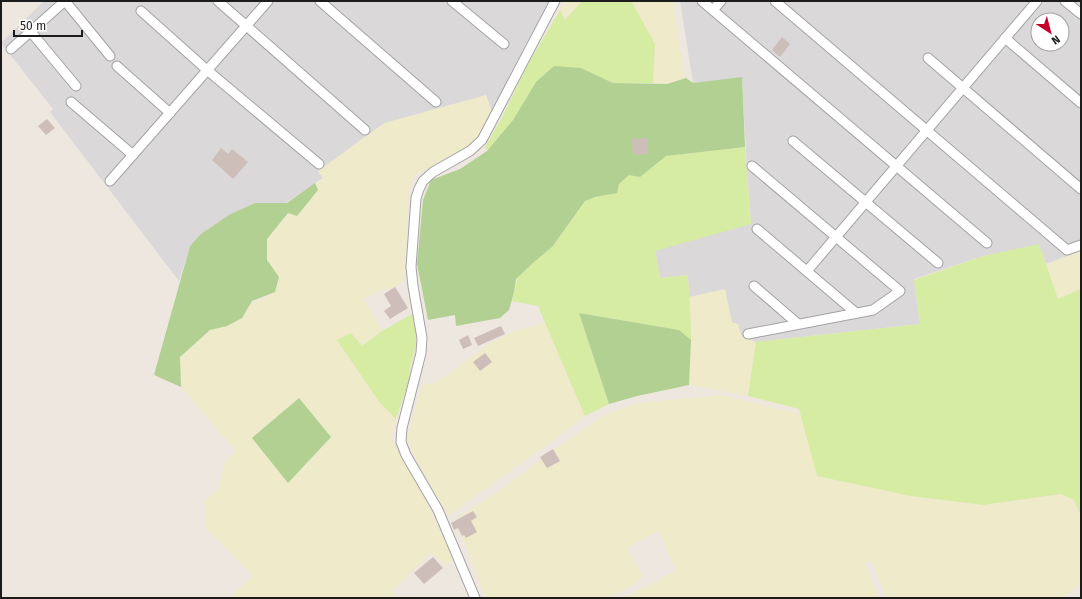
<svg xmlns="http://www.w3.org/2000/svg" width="1082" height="599" viewBox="0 0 1082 599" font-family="'Fira Sans',sans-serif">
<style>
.residential{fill:#dad8d9;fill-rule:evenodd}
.farmland{fill:#eeeaca}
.grass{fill:#d6eca2}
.forest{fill:#b1d092}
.building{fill:#cebeb9}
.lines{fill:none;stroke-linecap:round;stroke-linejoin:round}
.minor-casing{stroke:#a3a3a3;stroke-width:11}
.minor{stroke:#fff;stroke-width:9}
</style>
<rect width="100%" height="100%" fill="#eee7e0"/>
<g class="residential">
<polygon points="44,1 549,1 492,112 486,95 318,171 323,178 284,204 190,246 179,281 50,112 53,109 1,43"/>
<path d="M680,1h401v250l-35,13 -7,-19 -56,11 -69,23 6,45 -164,18 -23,-8 -42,-5 -3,-54 -28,3 -6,-33 97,-22 -4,-52 -5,-93 -49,5zM1038,20h24v24h-24z"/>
</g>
<g class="farmland">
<polygon points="565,1 582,1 565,20 560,10"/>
<polygon points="631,1 673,1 676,25 685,78 665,85 653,83 655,44"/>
<polygon points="486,95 492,112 476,142 414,176 409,193 404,280 394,287 379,291 364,299 382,331 362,346 337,340 380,403 396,419 391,438 423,496 454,559 444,566 431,552 392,591 396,598 229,598 253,576 205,527 206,500 219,488 225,462 236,451 181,387 180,357 210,330 224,326 242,318 250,305 275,292 279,277 267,260 267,239 289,213 318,190 315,183 323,178 318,171 384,123"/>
<polygon points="1081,251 1081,289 1058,299 1046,264"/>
<polygon points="725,289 732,322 738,324 742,337 756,342 748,396 689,385 691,329 689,297"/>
<polygon points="545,322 585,416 548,444 448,516 413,455 407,437 422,384 434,384 488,345 514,331"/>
<polygon points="722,395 801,414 817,476 911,496 983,505 1061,494 1074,500 1081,516 1081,583 1064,598 887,598 873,564 864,561 880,598 623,598 676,571 659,531 627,548 643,576 632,586 608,598 485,598 456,519 504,487 556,448 600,418 609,413 638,403"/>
</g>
<g class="grass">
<polygon points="582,1 631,1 655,44 653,83 613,83 581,68 536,82 513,120 487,151 485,147 505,112 524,71 560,10 565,20"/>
<polygon points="745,147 751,224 655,251 660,278 688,275 691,329 691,340 679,330 579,313 609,404 585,416 538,306 512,301 518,277 537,259 552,247 585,201 595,197 616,193 619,184 629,174 640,177 666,156"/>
<polygon points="1039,244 1058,299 1081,289 1081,516 1074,500 1061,494 983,505 911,496 817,476 799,409 748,396 756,342 920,324 914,280 983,256"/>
<polygon points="412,314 416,333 416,345 410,368 409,381 396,419 380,403 337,340 351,333 362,346 382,331"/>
</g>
<g class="forest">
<polygon points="554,66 581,68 613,83 667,84 686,78 693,83 742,77 745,147 666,156 640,177 629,175 619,184 617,193 595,197 585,201 552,247 534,262 516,279 514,292 509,310 500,318 456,326 455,315 428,320 417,264 423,200 431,180 460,169 487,151 513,120 536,82"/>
<polygon points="315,183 318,190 297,216 288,213 267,239 267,260 279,277 275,292 252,301 242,318 227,326 210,330 180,357 181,387 154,375 190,246 201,234 229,215 255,203 287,203"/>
<polygon points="579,313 679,330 691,340 689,385 637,396 609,404"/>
<polygon points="299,398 331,437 288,483 252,438"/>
</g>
<g class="building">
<polygon points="782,37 790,44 780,57 772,50"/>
<polygon points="47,119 55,128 46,135 38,126"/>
<polygon points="648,138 648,154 633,155 632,139"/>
<polygon points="221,148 228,154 232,149 248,162 233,179 212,160"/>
<polygon points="395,287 408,308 390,319 384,311 391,306 384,294"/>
<polygon points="501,326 505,334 478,346 474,338"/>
<polygon points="468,335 472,345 463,349 459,340"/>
<polygon points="485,353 492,362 480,371 473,362"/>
<polygon points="553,449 560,461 547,468 540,457"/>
<polygon points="473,511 477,517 471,521 477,532 466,538 464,535 462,536 458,528 454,530 451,523"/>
<polygon points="433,557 443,568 424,584 414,573"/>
</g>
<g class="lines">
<defs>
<g id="minor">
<polyline points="218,1 365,130"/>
<polyline points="320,1 436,102"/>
<polyline points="452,1 504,44"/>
<polyline points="702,1 987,243"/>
<polyline points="775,1 1067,250 1081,245"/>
<polyline points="1065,1 1081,14"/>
<polyline points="713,10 721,1"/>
<polyline points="141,11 207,70 319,164"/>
<polyline points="31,32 76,86"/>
<polyline points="1005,38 1081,103"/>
<polyline points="11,49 65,1 110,56"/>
<polyline points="928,58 1081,189"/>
<polyline points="117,66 170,113"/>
<polyline points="71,102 133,155"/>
<polyline points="793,141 938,263"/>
<polyline points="110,181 268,1"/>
<polyline points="757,229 856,313"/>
<polyline points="807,271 1037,1"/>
<polyline points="754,286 798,324"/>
<polyline points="748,334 873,310 900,291 752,166"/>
<polyline points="475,598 438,510 406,455 401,442 402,428 421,353 422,338 413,286 411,267 416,198 419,189 423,181 433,172 470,151 482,140 555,1"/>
</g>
</defs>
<use href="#minor" class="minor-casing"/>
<use href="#minor" class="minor"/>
</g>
<rect width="1082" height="599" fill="none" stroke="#1c1c1c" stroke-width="4"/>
<g transform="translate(1050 32) rotate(144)"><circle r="19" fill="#ffffff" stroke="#a4a4a4"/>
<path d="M0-3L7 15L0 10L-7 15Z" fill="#c70029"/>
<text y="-6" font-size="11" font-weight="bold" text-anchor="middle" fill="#1c1c1c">N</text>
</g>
<path d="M14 30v6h68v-6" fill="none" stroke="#1c1c1c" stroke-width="2"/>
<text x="20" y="30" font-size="12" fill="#1c1c1c" stroke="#ffffff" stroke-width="3" paint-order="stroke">50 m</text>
</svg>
